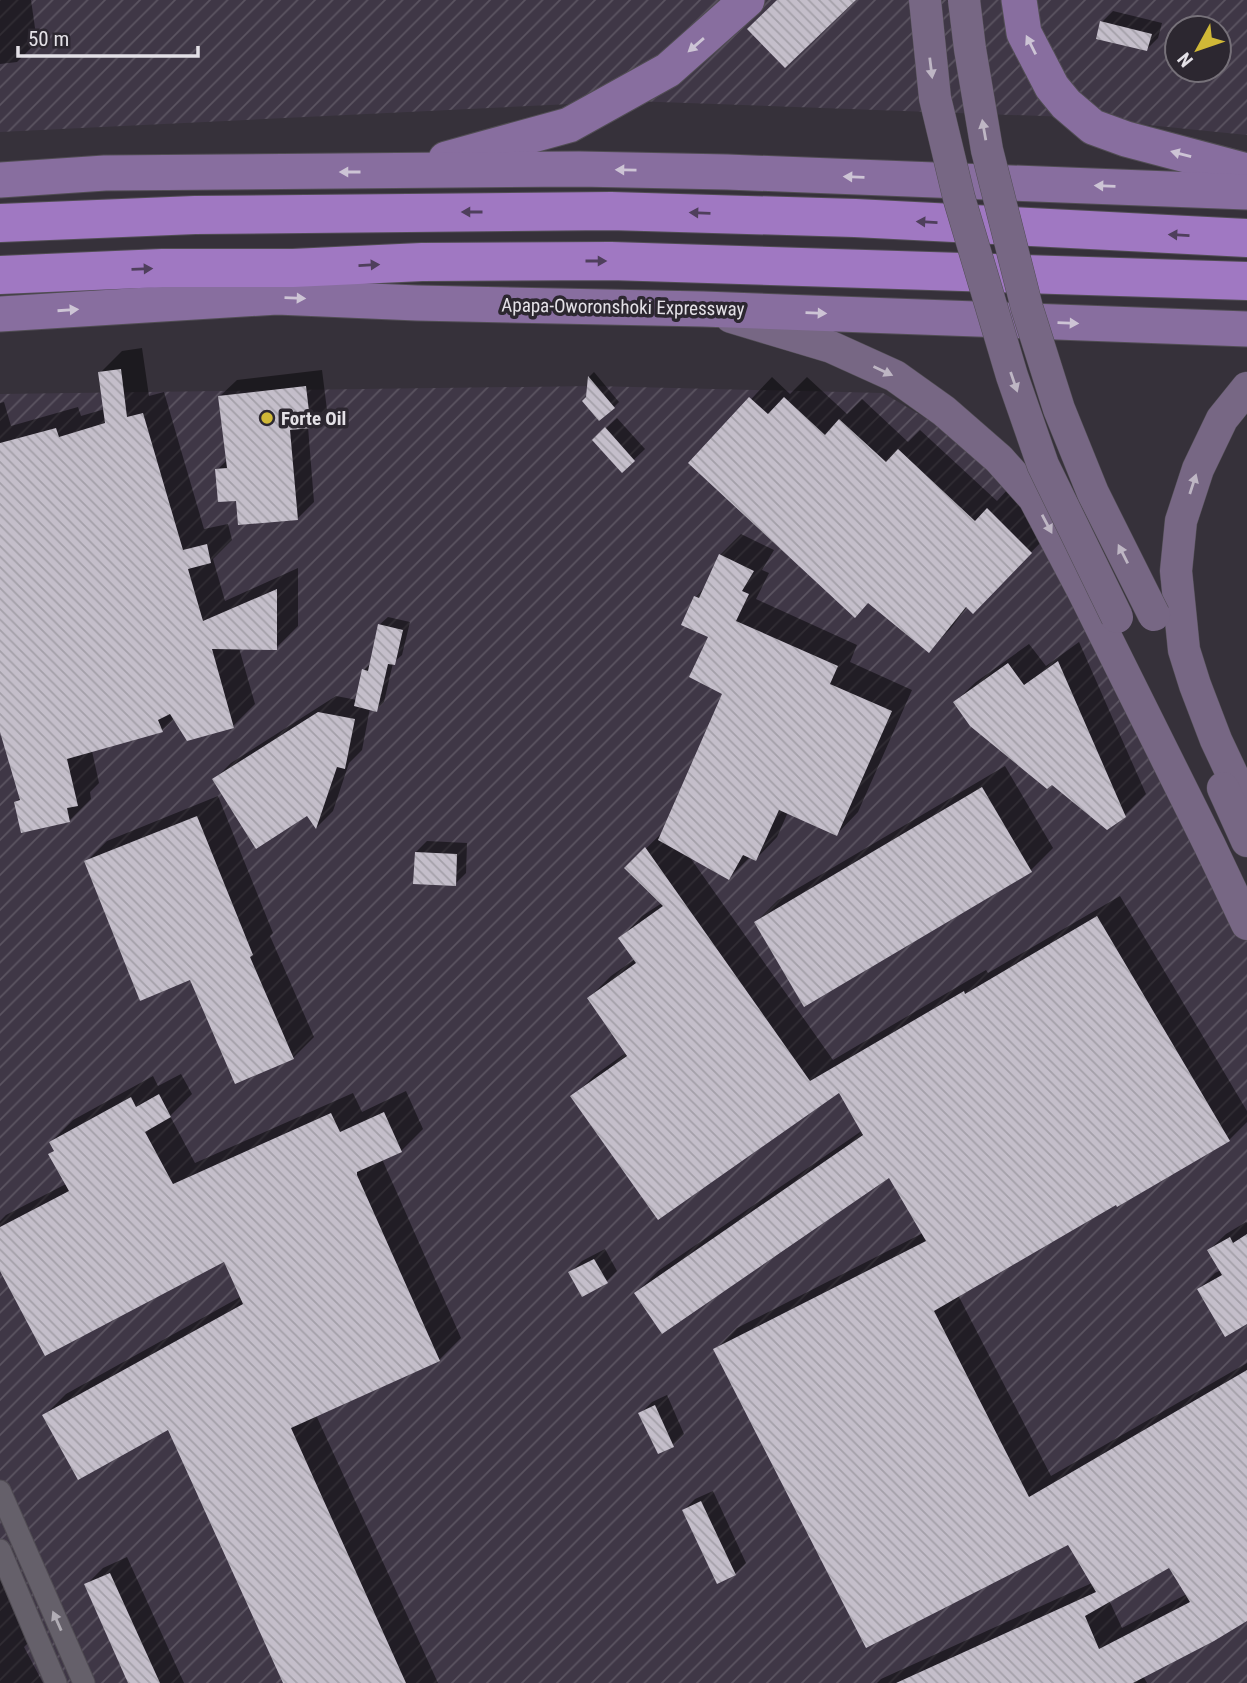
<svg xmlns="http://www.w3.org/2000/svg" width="1247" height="1683" viewBox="0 0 1247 1683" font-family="'Roboto Condensed',sans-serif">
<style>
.industrial{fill:url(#industrial-furrows);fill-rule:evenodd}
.shadow{fill:#0007;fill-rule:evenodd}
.building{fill:url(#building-back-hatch);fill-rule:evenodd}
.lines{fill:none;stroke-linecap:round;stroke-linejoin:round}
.street-casing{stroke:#514d54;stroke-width:23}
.secondary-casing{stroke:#514d54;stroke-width:33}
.primary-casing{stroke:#514d54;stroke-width:37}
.highway-casing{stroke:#514d54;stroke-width:40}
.street{stroke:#65606a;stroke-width:21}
.secondary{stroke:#776784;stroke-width:32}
.primary{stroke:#886e9f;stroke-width:35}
.highway{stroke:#a078c2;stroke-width:38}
.secondary-bridge-casing{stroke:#514d54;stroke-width:33;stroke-linecap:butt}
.secondary-bridge{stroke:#776784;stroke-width:32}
.oneway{fill:#cdc4d5}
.oneway2{fill:#beb6c4}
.oneway3{fill:#4f3f5c}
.oneway4{fill:#b1adb5}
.poi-dot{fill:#d0b837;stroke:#2c2730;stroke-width:2.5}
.labels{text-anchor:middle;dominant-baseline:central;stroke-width:7;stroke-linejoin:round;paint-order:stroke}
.street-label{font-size:19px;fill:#e4e1e7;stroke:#2c2730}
.poi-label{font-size:19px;font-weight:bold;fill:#e4e1e7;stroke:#2c2730;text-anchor:start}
</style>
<defs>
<pattern id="industrial-furrows" width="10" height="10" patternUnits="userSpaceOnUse" patternTransform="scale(1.75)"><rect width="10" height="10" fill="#3f3746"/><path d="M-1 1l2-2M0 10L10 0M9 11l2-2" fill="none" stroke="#5b5461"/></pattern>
<pattern id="building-back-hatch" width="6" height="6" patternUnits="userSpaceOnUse" patternTransform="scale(1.75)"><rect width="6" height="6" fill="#c4beca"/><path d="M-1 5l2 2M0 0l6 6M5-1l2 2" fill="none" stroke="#a4a0a9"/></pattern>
</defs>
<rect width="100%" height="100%" fill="#36313a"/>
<g class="industrial">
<path d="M0,0h1247v135l-178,-18 -437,-16 -632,31zM1177,28h42v42h-42z"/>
<polygon points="593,386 883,393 980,450 1046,514 1247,922 1247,1683 0,1683 0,394"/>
</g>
<g class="shadow">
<polygon points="0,0 31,0 37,42 17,62 0,64"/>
<polygon points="1113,11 1162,23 1158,38 1147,49 1102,22"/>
<polygon points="142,348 149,396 164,392 204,529 228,524 232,540 213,559 225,601 298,568 298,626 276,648 239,648 255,704 233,726 188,739 175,718 162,730 92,751 99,783 90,792 91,799 69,821 16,802 21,797 0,726 0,403 4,402 11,426 78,407 81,416 105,409 100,373 122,351"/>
<polygon points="322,370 327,410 310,426 308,427 314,502 297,519 237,499 217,470 228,459 220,396 237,380"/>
<polygon points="594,372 619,402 614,407 588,397 589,377"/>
<polygon points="772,377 790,394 807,377 847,414 862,399 908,442 920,430 997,501 1009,488 1052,531 973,611 968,606 950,629 929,650 691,463"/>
<polygon points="617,418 645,449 622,471 605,429"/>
<path d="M741,534l33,16 -12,20 7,3 -13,26 101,46 -7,17 62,28 -54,122 -21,22 -49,-22 -11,25 -21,22 -5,-3 -22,22 -40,-22 144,204 153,-90 2,3 132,-77 127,215v11l-18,18 -112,63 -159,92 93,181 196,-113v256l-104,57 4,7h-270l4,-4 211,-96 -23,-41 -354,-192 22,-22 186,-95 -33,-57 -254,117 22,-22 205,-141 -24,-39 -266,6 22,-22 32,-23 -38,-54 22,-22 24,-17 -14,-21 21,-22 20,-13 -36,-35 39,-38 60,-137 -15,-57 -14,-39 10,-11 14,-31zM1169,1565l18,29 -65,34 -13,-28z"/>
<polygon points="388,617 410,622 402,655 393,663 384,702 376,710 370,708 362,750 349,763 333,811 317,827 308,814 214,780 231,763 336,696 357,700 364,670 371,663 379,625"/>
<polygon points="1079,642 1146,794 1125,815 955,702 976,682 1029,644 1046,666"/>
<polygon points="1005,766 1053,848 1031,870 805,1004 756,922 778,900"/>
<polygon points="218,796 273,933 270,936 314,1037 293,1058 191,978 86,862 107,841"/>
<polygon points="427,841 467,843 466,873 455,884 416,852"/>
<polygon points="181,1074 192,1094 170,1116 195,1163 353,1093 362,1112 406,1091 423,1129 401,1151 382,1159 461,1338 439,1360 316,1415 438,1683 284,1683 169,1427 44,1416 66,1394 242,1296 225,1259 0,1267 0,1221 6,1215 66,1184 50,1155 55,1149 51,1142 73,1120 153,1076 158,1086"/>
<polygon points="1246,1222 1247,1223 1247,1322 1199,1289 1215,1273 1221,1270 1209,1250 1226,1234"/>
<polygon points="605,1249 617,1271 606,1282 571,1272 582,1261"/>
<polygon points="667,1395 684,1434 673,1445 659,1452 641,1413 652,1402"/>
<polygon points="713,1491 746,1563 735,1574 684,1510 695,1499"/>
<polygon points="0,1554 39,1632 24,1647 43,1683 0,1683"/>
<polygon points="127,1557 184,1683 130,1683 86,1585 103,1568"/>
</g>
<g class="building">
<polygon points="777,0 856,0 785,68 747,29"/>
<polygon points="1100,21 1152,34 1147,51 1096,39"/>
<polygon points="121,369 127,417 143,413 183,550 207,544 211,563 188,569 203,621 277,589 277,650 212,649 234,728 187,741 170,714 158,720 163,732 67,759 78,806 67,808 70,822 21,833 14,802 20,800 0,732 0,443 56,428 59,437 105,423 98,372"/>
<polygon points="588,376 615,408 599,421 582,401 586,397"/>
<polygon points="306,386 311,428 290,430 298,520 238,525 236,501 218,502 215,469 227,468 218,396"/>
<polygon points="749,397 768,414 784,397 825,435 839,419 886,462 898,449 975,521 987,508 1032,553 973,614 966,607 929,653 868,603 855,618 688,463"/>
<polygon points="605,427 635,461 622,473 592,440"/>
<polygon points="719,554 754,571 742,591 749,594 736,621 838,666 830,684 892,711 837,836 779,810 756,861 743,855 729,880 658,840 722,694 689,677 708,637 681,625 694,596 699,598"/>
<polygon points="378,624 403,630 395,665 388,664 377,712 354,706 362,669 368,671"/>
<polygon points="1058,661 1126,817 1107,830 1052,785 1047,789 970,726 953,702 1008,663 1024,685"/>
<polygon points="318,712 355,719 345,769 337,767 316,829 307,816 256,849 212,779"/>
<polygon points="982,787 1032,872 804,1007 754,922"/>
<polygon points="197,816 253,955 250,957 294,1059 235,1084 190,980 140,1001 84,861"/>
<path d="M645,847l165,234 154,-90 1,3 132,-78 133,225 -113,66 -1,-2 -182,106 95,186 218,-127v251l-33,20 -81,42h-237l200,-91 -28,-47 -202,103 -153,-299 213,-108 -37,-63 -227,156 -28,-41 229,-158 -24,-42 -181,127 -88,-124 57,-40 -40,-58 49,-35 -18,-25 45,-32 -39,-38zM1169,1568l21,34 -91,47 -14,-33z"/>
<polygon points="415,852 457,854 456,886 413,884"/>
<polygon points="159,1094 171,1117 145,1132 173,1184 331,1113 340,1132 384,1112 402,1152 357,1172 357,1175 440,1361 291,1428 406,1683 283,1683 168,1430 78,1480 42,1415 243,1304 224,1262 45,1356 0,1271 0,1227 69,1191 48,1154 54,1151 49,1142 131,1097 136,1107"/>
<polygon points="1247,1234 1247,1324 1225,1337 1197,1289 1222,1275 1207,1250 1230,1237 1233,1243"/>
<polygon points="594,1259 608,1283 582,1297 568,1272"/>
<polygon points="655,1405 674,1447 658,1454 638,1413"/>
<polygon points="701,1501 736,1575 717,1584 682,1510"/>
<polygon points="110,1573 160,1683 128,1683 84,1584"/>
</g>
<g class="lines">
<defs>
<g id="street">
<polyline points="0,1491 84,1683"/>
<polyline points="0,1550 56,1683"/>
</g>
<g id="secondary">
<polyline points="731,317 831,347 895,376 944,411 999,459 1034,498 1083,591 1210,846 1247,924"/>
<polyline points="1247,388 1222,419 1198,469 1181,521 1176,571 1184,650 1195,685 1216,740 1247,806"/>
<polyline points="1223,788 1247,841"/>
</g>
<g id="primary">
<polyline points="1019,0 1024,33 1052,87 1066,104 1093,127 1126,139 1247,171"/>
<polyline points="446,159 569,125 668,70 747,0"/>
<polyline points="0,180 105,173 579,169 727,172 1247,192"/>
<polyline points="0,314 277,297 417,303 703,309 1247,329"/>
</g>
<g id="highway">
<polyline points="0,223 195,215 611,211 855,218 1247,238"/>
<polyline points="0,275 162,268 293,268 422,262 611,261 1247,281"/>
</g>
</defs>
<use href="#street" class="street-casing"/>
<use href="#secondary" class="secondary-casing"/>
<use href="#primary" class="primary-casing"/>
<use href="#highway" class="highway-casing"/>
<use href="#street" class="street"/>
<use href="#secondary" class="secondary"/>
<use href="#primary" class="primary"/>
<use href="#highway" class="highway"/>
<defs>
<g id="secondary-bridge">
<polyline points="925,0 935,98 959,198 1012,376 1043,465 1117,617"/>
<polyline points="964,0 970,49 987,150 1027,308 1059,409 1093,493 1154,615"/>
</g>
</defs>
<use href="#secondary-bridge" class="secondary-bridge-casing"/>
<use href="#secondary-bridge" class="secondary-bridge"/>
</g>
<defs><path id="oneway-solid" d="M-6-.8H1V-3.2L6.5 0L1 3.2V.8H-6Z" transform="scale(1.75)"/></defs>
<g class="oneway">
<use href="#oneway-solid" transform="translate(696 45) rotate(139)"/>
<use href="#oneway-solid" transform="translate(1031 45) rotate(-117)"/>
<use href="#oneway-solid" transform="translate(1181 154) rotate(-165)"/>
<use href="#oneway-solid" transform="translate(626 170) rotate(-179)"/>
<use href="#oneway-solid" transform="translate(350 172) rotate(180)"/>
<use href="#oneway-solid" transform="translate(854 177) rotate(-178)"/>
<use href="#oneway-solid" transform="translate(1105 186) rotate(-178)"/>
<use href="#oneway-solid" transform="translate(295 298) rotate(2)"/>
<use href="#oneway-solid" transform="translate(68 310) rotate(-4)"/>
<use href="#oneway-solid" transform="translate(816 313) rotate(2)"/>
<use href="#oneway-solid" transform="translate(1068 323) rotate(2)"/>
</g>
<g class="oneway2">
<use href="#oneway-solid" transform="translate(931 68) rotate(83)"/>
<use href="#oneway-solid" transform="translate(984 130) rotate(-100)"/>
<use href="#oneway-solid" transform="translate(883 371) rotate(25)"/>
<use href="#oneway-solid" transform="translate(1014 382) rotate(71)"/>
<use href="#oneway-solid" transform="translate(1193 484) rotate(-72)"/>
<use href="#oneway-solid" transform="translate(1047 524) rotate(62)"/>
<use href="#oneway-solid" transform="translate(1123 554) rotate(-117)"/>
</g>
<g class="oneway3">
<use href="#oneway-solid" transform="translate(472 212) rotate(180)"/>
<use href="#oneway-solid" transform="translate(700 213) rotate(-178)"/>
<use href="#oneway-solid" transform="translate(927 222) rotate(-177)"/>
<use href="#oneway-solid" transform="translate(1179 235) rotate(-177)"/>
<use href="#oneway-solid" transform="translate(596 261)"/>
<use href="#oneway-solid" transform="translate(369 265) rotate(-3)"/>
<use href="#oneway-solid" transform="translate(142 269) rotate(-2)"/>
</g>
<use class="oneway4" href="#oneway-solid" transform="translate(57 1621) rotate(-114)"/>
<circle class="poi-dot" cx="267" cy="418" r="7"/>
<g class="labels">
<g class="street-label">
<text transform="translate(623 307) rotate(1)">Apapa-Oworonshoki Expressway</text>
</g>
<g class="poi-label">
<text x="281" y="418">Forte Oil</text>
</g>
</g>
<g transform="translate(1198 49) rotate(230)"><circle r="33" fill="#2c2730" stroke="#767179" stroke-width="2"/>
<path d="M0-5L12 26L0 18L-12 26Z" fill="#d0b837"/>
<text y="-10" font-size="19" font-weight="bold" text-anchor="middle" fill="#e4e1e7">N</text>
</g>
<path d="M18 46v10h180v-10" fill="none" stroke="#e4e1e7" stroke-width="3.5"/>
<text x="28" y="46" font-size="21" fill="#e4e1e7" stroke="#2c2730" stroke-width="5" paint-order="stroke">50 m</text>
</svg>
